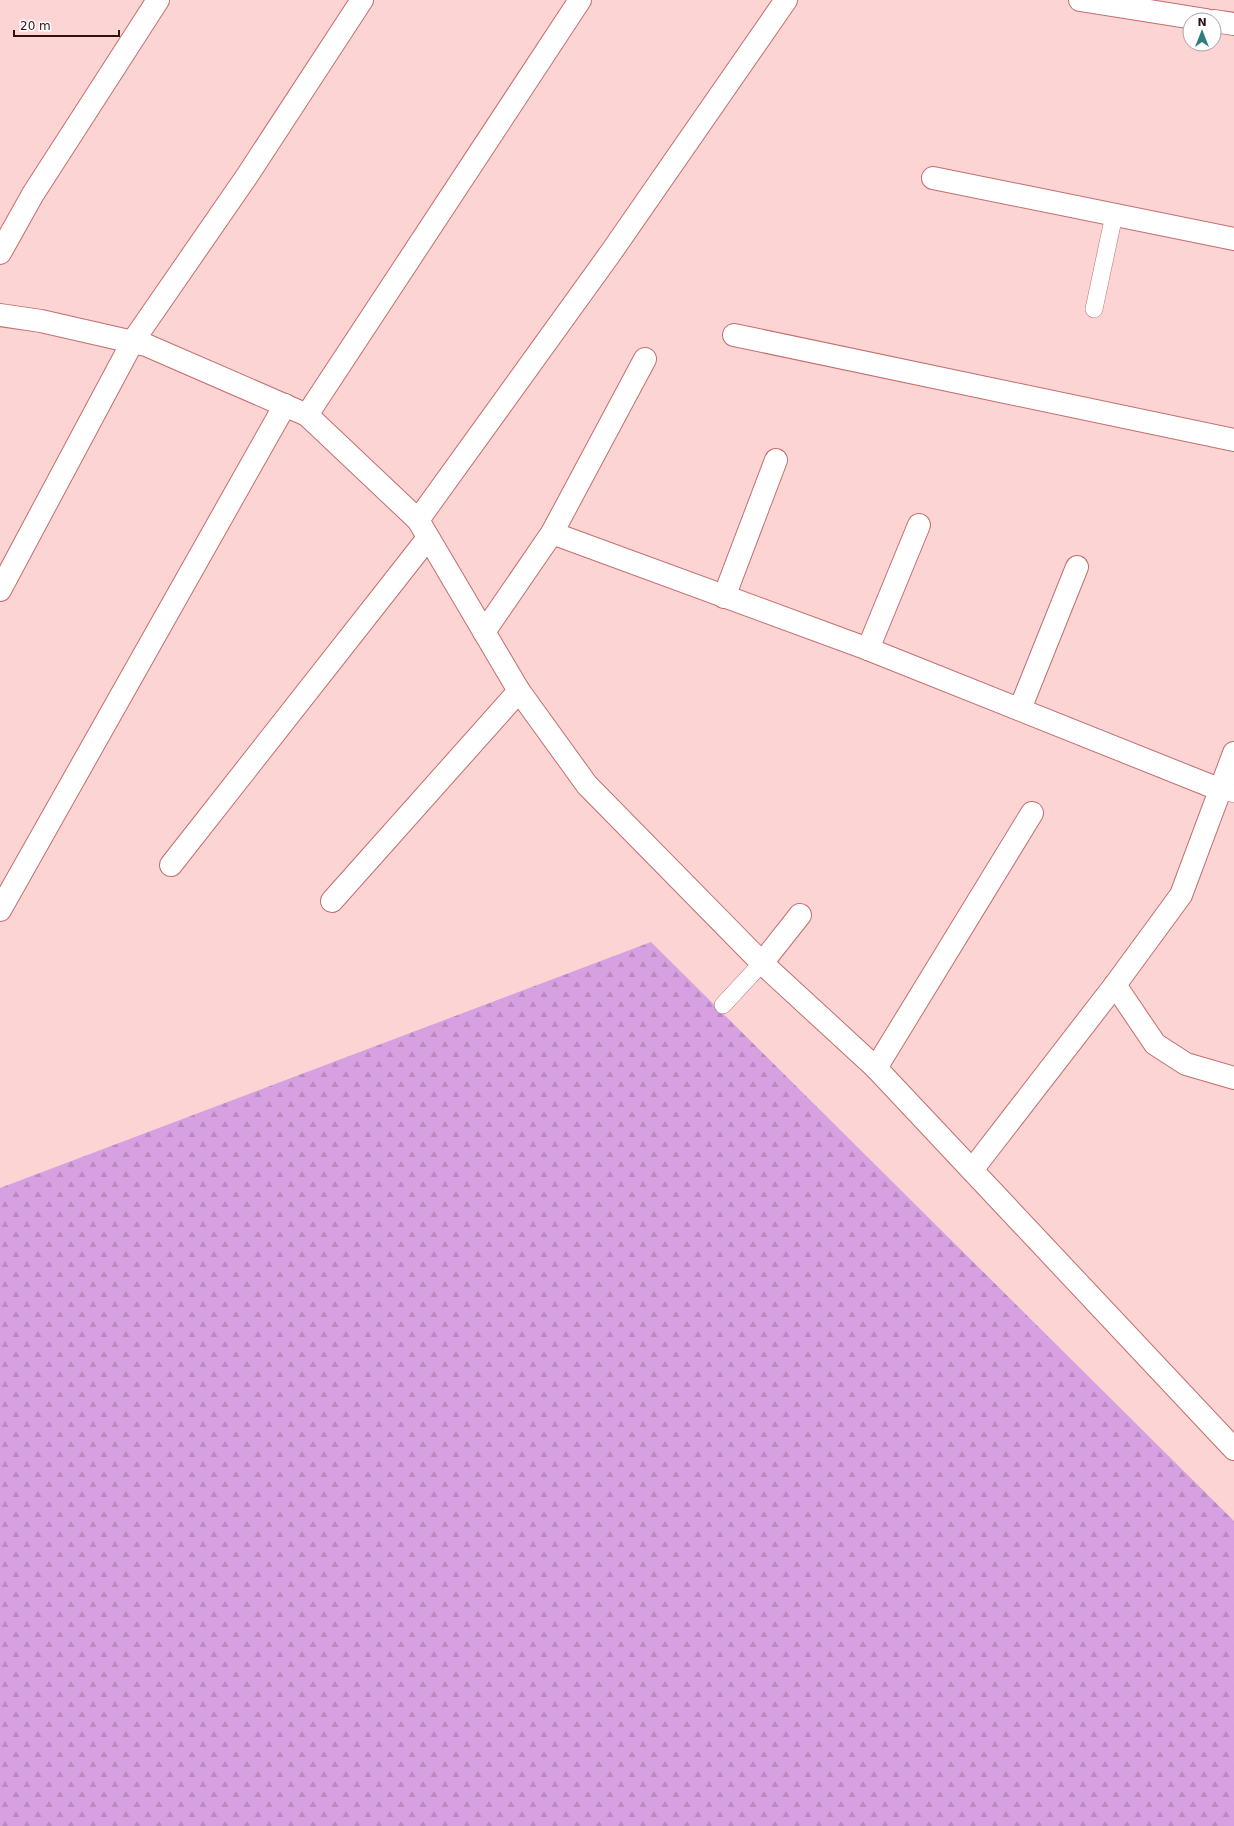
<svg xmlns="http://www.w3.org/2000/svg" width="1234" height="1826" viewBox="0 0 1234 1826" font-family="'DejaVu Sans',sans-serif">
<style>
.forest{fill:url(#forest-firs)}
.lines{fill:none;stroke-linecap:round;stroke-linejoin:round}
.service-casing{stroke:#c36e6d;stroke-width:18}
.minor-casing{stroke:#c36e6d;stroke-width:24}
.tertiary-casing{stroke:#c36e6d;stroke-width:24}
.service{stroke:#fff;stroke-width:17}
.minor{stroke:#fff;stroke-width:22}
.tertiary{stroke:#fff;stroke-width:22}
</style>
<defs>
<pattern id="forest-firs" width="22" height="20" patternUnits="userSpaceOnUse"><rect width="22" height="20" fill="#d7a1e1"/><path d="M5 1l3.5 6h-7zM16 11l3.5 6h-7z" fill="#b98ac0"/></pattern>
</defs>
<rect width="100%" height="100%" fill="#fbd4d3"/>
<polygon class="forest" points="651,942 1234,1521 1234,1826 0,1826 0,1188"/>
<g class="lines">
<defs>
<g id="service">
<polyline points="1094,309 1114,215"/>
<polyline points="1221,790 1234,794"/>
<polyline points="723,1005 762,963"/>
</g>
<g id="minor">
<polyline points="1080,0 1206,20"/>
<polyline points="1214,21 1234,24"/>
<polyline points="933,178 1234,239"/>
<polyline points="0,253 33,194 158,0"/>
<polyline points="734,335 1234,440"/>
<polyline points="307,415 580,0"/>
<polyline points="418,520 612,251 786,0"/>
<polyline points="552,533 868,649 1221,790"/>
<polyline points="0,590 133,341 247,176 362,0"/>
<polyline points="724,597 776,460"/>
<polyline points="484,632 552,533 645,359"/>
<polyline points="868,649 919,525"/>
<polyline points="1020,709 1077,567"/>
<polyline points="171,865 428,538"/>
<polyline points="332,901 519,691"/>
<polyline points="0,910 285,405"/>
<polyline points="762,963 800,915"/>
<polyline points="1115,985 1155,1044 1186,1064 1234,1078"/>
<polyline points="876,1068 1032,813"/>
<polyline points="972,1170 1115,985 1181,895 1234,753"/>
</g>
<polyline id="tertiary" points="0,315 41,321 146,345 307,415 418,520 519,691 587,785 762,963 876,1068 1234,1449"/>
</defs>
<use href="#service" class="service-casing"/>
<use href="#minor" class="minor-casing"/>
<use href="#tertiary" class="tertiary-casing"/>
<use href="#service" class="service"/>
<use href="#minor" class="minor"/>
<use href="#tertiary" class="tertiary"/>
</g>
<g transform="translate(1202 32)"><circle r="19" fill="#ffffff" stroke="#ad9fa0"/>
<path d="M0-3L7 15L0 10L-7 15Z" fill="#327b7f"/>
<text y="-6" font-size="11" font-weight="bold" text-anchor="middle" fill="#321011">N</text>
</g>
<path d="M14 30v6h105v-6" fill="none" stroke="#321011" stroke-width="2"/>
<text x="20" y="30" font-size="12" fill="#321011" stroke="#ffffff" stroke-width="3" paint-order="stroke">20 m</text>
</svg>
